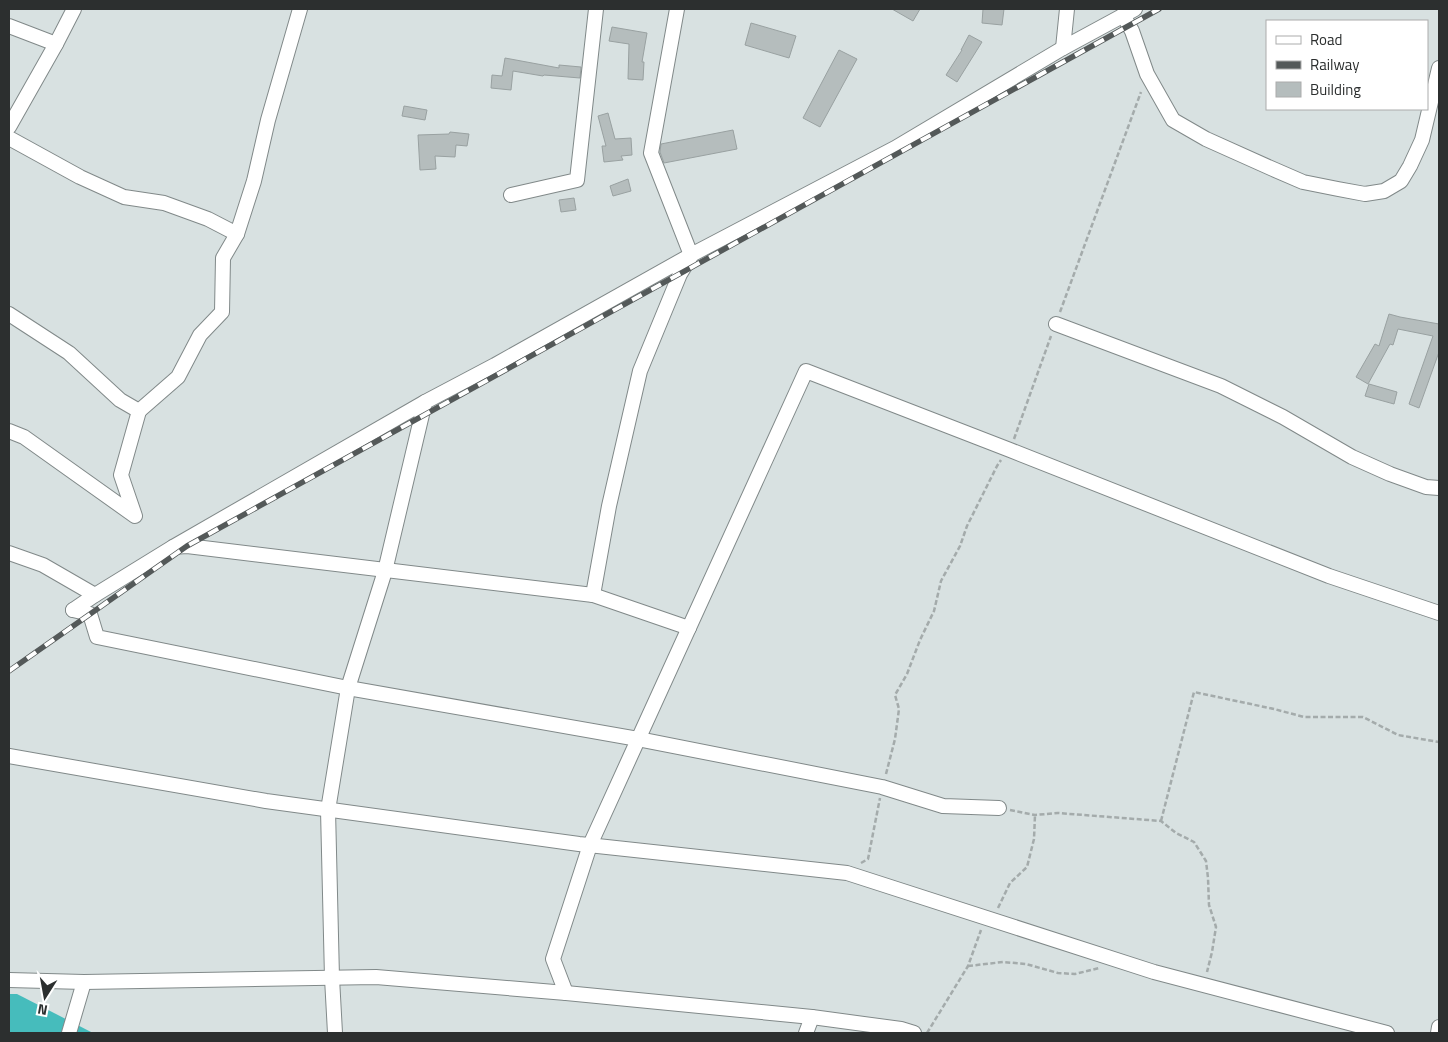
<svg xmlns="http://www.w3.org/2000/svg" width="1448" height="1042" viewBox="0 0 1448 1042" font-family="'Titillium Web',sans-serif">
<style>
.forest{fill:#46bcbc}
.building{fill:#b5bdbd;stroke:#99a1a1}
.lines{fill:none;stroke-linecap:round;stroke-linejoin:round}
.street-casing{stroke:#818989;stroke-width:16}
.path{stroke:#a4abab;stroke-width:2.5;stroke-dasharray:5 2.5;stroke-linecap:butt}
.street{stroke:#fff;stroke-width:14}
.rail-casing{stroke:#545959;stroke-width:5.5}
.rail{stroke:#fff;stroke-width:4;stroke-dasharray:11;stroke-linecap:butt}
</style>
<rect width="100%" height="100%" fill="#d8e1e1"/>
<polygon class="forest" points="9,994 17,994 93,1033 9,1033"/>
<g class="building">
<polygon points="892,9 920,9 913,21"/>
<polygon points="983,9 1004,9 1002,25 982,23"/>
<polygon points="751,23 796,36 789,58 745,45"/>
<polygon points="612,27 647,33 642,62 644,62 643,80 628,79 629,44 609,41"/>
<polygon points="969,35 982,42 957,82 946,75 962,50 961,50"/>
<polygon points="839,50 857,59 820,127 803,118"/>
<polygon points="505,58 559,68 559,65 581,67 580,78 544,75 543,76 513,71 511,90 491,88 492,75 502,76"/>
<polygon points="404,106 427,110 425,120 402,116"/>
<polygon points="608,113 615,139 631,138 632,155 621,156 623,160 604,162 602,146 606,146 598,116"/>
<polygon points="733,130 737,149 664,163 660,152 661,144"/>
<polygon points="450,132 469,134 467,146 456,145 455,157 435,156 436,169 420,170 418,135 449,134"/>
<polygon points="628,179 631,191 613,196 610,186"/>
<polygon points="574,198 576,210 561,212 559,200"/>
<polygon points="1389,314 1400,317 1439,324 1439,352 1419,408 1409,404 1433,336 1398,329 1393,345 1390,344 1368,384 1356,377 1375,344 1379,346"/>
<polygon points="1369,384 1397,392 1394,404 1365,396"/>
</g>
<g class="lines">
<defs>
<g id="street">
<polyline points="677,9 651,153 691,255 895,148 1063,48"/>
<polyline points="1067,9 1063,48 1135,9"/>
<polyline points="1123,15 1132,31 1147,74 1173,120 1206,139 1273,169 1303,182 1338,189 1365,194 1384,191 1401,181 1410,166 1422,140 1439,68"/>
<polyline points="9,26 56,44"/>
<polyline points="9,127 56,44 74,9"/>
<polyline points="9,138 80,177 124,197 164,203 208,219 237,234 254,181 268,120 300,9"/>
<polyline points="511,195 577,180 596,9"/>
<polyline points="9,314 69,353 120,400 139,411 121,475 135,516 24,437 9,431"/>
<polyline points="1056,324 1221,386 1283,417 1352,457 1390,474 1426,487 1439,488"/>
<polyline points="139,411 178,377 200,335 222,312 223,258 237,234"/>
<polyline points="173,547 187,546 593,595 689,628"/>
<polyline points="9,553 43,565 95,595"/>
<polyline points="593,595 609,506 640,371 680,274 691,256"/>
<polyline points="73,610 90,614 97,637 348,688 638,739 882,787 943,806 999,808"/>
<polyline points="73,610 95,595 173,547 425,402"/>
<polyline points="9,756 266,801 579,844 847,873 1154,972 1387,1033"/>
<polyline points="9,980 84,982 376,977 566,993 812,1017 901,1029 914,1033"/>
<polyline points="566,993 553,959 590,845 806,371 1010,450 1329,576 1439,613"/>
<polyline points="69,1033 84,982"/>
<polyline points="335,1033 332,978 328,810 348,688 385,571 425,402 495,365 691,255"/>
<polyline points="806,1033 812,1017"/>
<polyline points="1438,1033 1439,1027"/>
</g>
</defs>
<use href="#street" class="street-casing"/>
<g class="path">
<polyline points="1060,312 1141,92"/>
<polyline points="1014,439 1051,336"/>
<polyline points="886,774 895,739 899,709 895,695 907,674 920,640 934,611 941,581 960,546 967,526 997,466 1001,460"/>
<polyline points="1010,810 1035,815 1058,813 1161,821 1176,833 1194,842 1206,861 1208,878 1209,905 1216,927 1212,952 1207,972"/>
<polyline points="1161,821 1194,692 1274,709 1304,717 1363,717 1398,735 1439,742"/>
<polyline points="861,863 868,859 880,798"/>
<polyline points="998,908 1010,883 1027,867 1034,839 1035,815"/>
<polyline points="968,966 1003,962 1026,964 1058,973 1075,974 1099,968"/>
<polyline points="927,1033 968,966 981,930"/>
</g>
<use href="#street" class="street"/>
<defs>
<polyline id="rail" points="9,671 187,546 1159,9"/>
</defs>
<use href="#rail" class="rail-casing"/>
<use href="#rail" class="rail"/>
</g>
<rect width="1448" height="1042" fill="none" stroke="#2c2f2f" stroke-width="20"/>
<rect x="1266" y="20" width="162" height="90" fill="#ffffff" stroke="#abacac"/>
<rect x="1276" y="36" width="25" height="8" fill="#ffffff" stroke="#abacac"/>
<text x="1310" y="45" font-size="15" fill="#2c2f2f">Road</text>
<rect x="1276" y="61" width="25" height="8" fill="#545959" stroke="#abacac"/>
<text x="1310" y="70" font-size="15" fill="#2c2f2f">Railway</text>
<rect x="1276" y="82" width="25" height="15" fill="#b5bdbd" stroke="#abacac"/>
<text x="1310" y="95" font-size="15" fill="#2c2f2f">Building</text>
<g transform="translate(45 997) rotate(191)" stroke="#ffffff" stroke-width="4" paint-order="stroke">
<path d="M0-4L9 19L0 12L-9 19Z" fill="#2c2f2f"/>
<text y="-8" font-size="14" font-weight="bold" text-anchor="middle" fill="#2c2f2f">N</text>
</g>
</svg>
